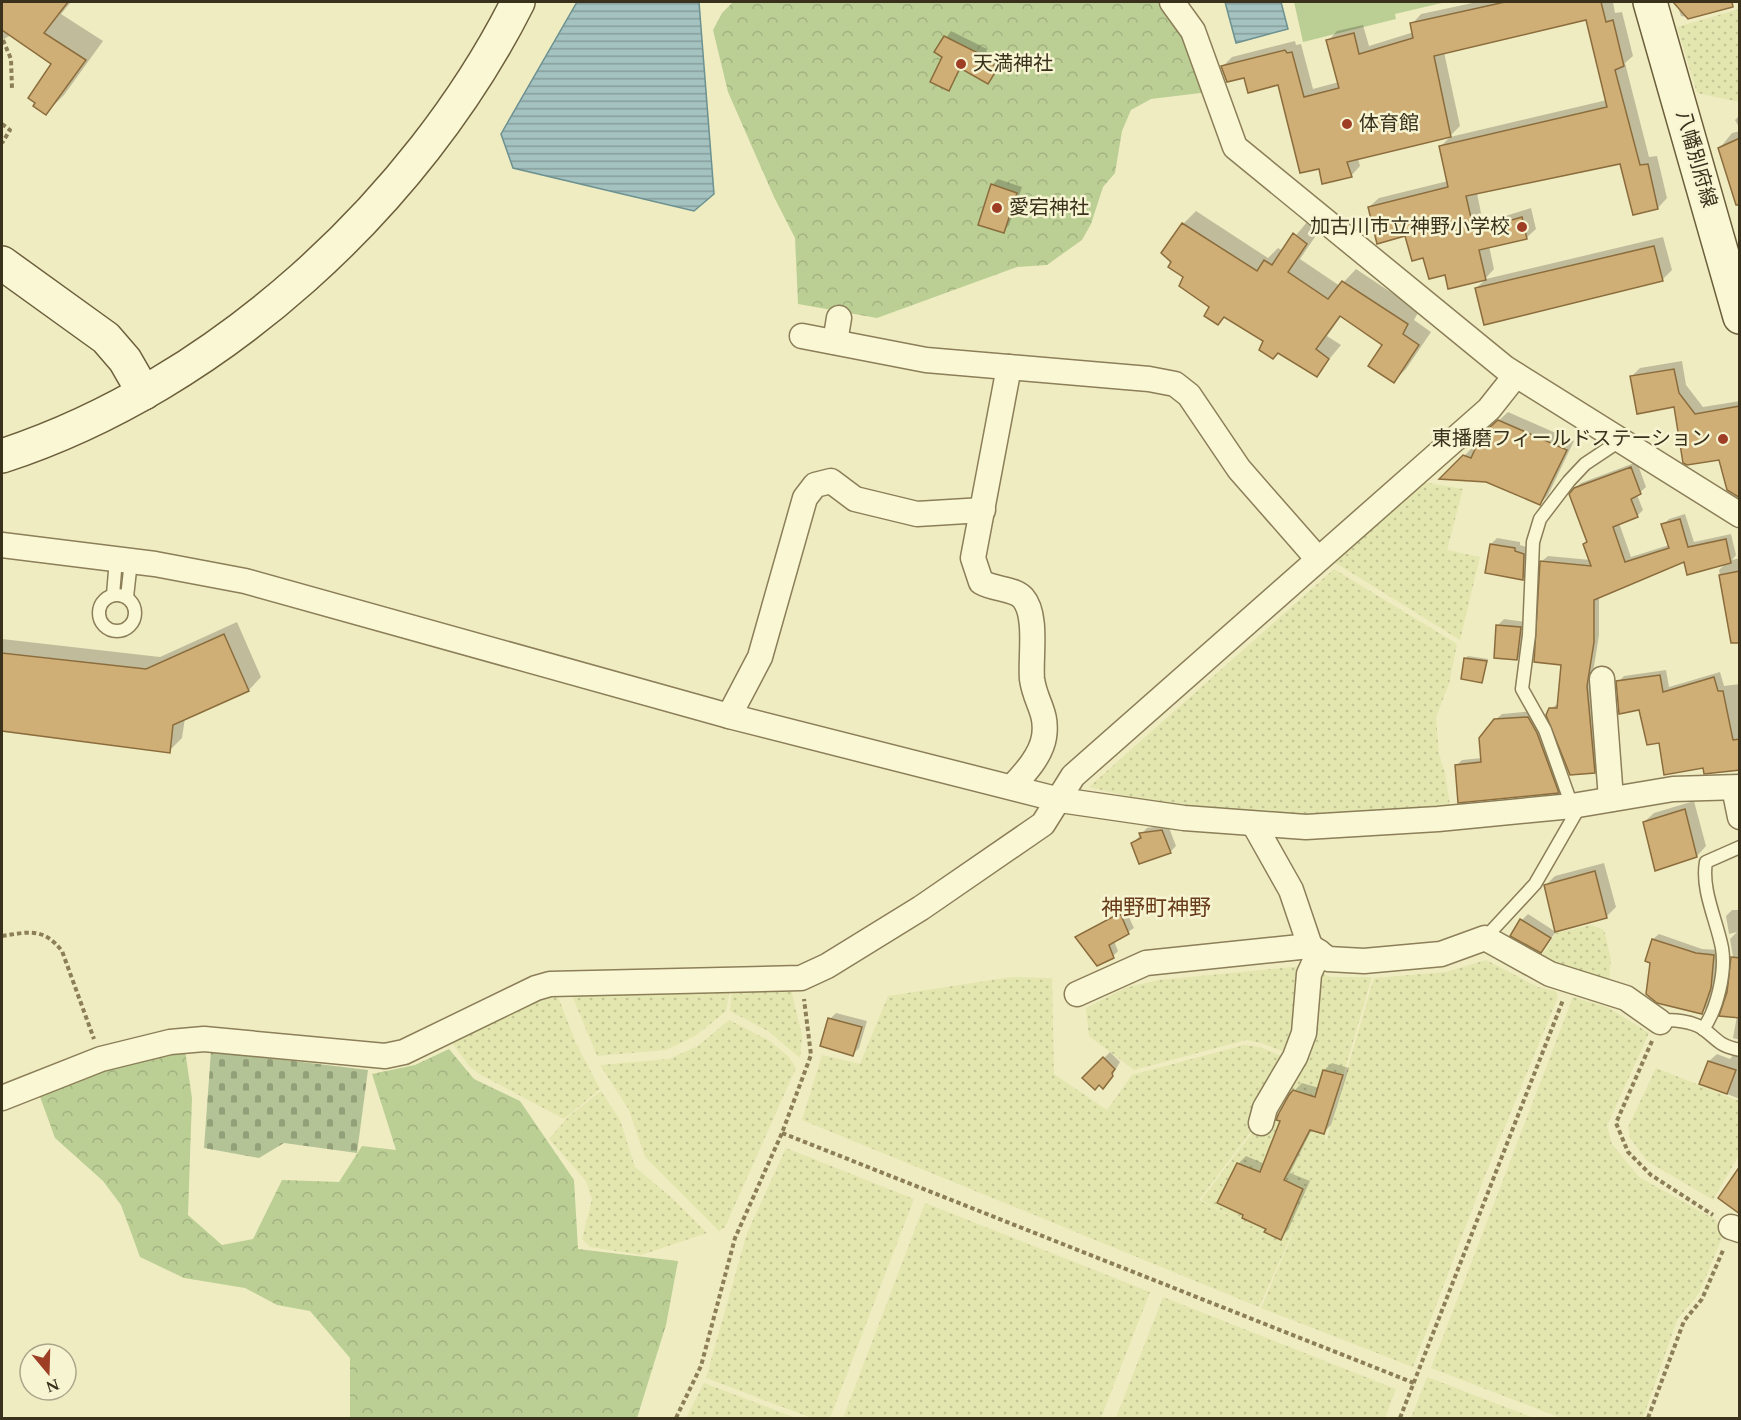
<svg xmlns="http://www.w3.org/2000/svg" width="1741" height="1420" viewBox="0 0 1741 1420" font-family="Spectral,'Noto Sans JP',serif">
<style>
.farmland{fill:url(#farmland-dots)}
.green{fill:#bbcf95}
.forest{fill:url(#forest-crowns)}
.cemetery{fill:url(#cemetery-stones)}
.water{fill:url(#water-rules);stroke:#6b9190;stroke-width:1.5}
.shadow{fill:#0003}
.building{fill:#d0af76;stroke:#8b6d3d;stroke-width:1.5}
.lines{fill:none;stroke-linecap:round;stroke-linejoin:round}
.lane-casing{stroke:#8b7e58;stroke-width:15}
.street-casing{stroke:#8b7e58;stroke-width:27}
.secondary-casing{stroke:#6c5f3b;stroke-width:36}
.path{stroke:#8b7e58;stroke-width:4;stroke-dasharray:4.5 3;stroke-linecap:butt}
.lane{stroke:#faf7d5;stroke-width:12}
.street{stroke:#faf7d5;stroke-width:24}
.secondary{stroke:#faf7d5;stroke-width:33}
.poi-dot{fill:#9d3e25;stroke:#f7f4d2;stroke-width:2}
.labels{text-anchor:middle;dominant-baseline:central;stroke-width:5;stroke-linejoin:round;paint-order:stroke}
.poi-label{font-size:20px;fill:#3a311d;stroke:#f7f4d2;text-anchor:start}
.street-label{font-size:20px;fill:#3a311d;stroke:#f7f4d2}
.quarter-label{font-size:22px;fill:#683c1a;stroke:#f7f4d2}
</style>
<defs>
<pattern id="farmland-dots" width="8" height="8" patternUnits="userSpaceOnUse" patternTransform="scale(1.5)"><rect width="8" height="8" fill="#e3e6af"/><path d="M2 2h.1M6 6h.1" fill="none" stroke="#c4c696" stroke-width="1.8" stroke-linecap="round"/></pattern>
<pattern id="forest-crowns" width="20" height="18" patternUnits="userSpaceOnUse" patternTransform="scale(1.5)"><rect width="20" height="18" fill="#bbcf95"/><path d="M2 6a3 3 0 1 1 6 0M12 15a3 3 0 1 1 6 0" fill="none" stroke="#a2b280"/></pattern>
<pattern id="cemetery-stones" width="16" height="16" patternUnits="userSpaceOnUse" patternTransform="scale(1.5)"><rect width="16" height="16" fill="#b3c395"/><path d="M2 7V4a2 2 0 0 1 4 0v3zM10 15v-3a2 2 0 0 1 4 0v3z" fill="#939f79"/></pattern>
<pattern id="water-rules" width="6" height="5" patternUnits="userSpaceOnUse" patternTransform="scale(1.5)"><rect width="6" height="5" fill="#a4c2c0"/><path d="M0 2.5h6" fill="none" stroke="#879e9b"/></pattern>
</defs>
<rect width="100%" height="100%" fill="#f0ecc2"/>
<g class="farmland">
<polygon points="1739,9 1739,102 1697,93 1677,27"/>
<polygon points="1428,483 1463,489 1447,550 1480,557 1460,640 1334,562 1343,546 1415,485"/>
<polygon points="1334,569 1457,644 1449,684 1436,717 1439,754 1445,773 1450,806 1334,816 1268,816 1220,812 1153,802 1089,787"/>
<polygon points="1591,925 1604,930 1611,959 1609,980 1537,963 1556,933"/>
<polygon points="1486,960 1538,987 1555,991 1558,997 1484,1178 1413,1367 1261,1308 1310,1194 1259,1307 802,1120 822,1055 860,1064 888,996 1011,977 1052,978 1054,1074 1107,1110 1132,1075 1244,1045 1260,1047 1286,1058 1259,1110 1256,1125 1199,1200 1256,1229 1201,1200 1258,1125 1267,1122 1275,1098 1305,1050 1315,971 1331,977 1372,977 1325,1137 1326,1142 1374,978 1446,972"/>
<polygon points="1303,966 1290,1054 1261,1043 1246,1040 1134,1070 1089,1036 1086,1008 1125,988 1158,980"/>
<polygon points="569,988 729,988 729,995 726,1011 709,1025 695,1036 666,1050 597,1056"/>
<polygon points="555,989 576,1043 600,1089 564,1119 481,1075 470,1067 449,1039"/>
<polygon points="732,989 791,989 802,1036 800,1058 768,1031 730,1011"/>
<polygon points="1573,997 1607,1007 1649,1033 1607,1126 1612,1144 1639,1177 1716,1220 1722,1238 1699,1293 1677,1320 1643,1418 1561,1418 1431,1368"/>
<polygon points="729,1020 770,1041 788,1056 796,1068 725,1227 719,1231 645,1157 629,1110 600,1065 669,1059 698,1046"/>
<polygon points="1656,1068 1739,1101 1739,1155 1713,1200 1647,1161 1630,1138 1628,1127"/>
<polygon points="601,1091 620,1120 635,1167 673,1199 707,1233 641,1255 590,1247 582,1239 592,1199 586,1181 549,1139 568,1117"/>
<polygon points="786,1148 914,1199 830,1418 812,1418 706,1378 747,1233"/>
<polygon points="925,1203 1150,1292 1101,1418 843,1418"/>
<polygon points="1163,1297 1396,1389 1385,1418 1116,1418"/>
<polygon points="1427,1377 1534,1418 1411,1418"/>
<polygon points="704,1383 796,1418 686,1418"/>
</g>
<polygon class="green" points="1294,2 1446,2 1395,14 1396,19 1303,42"/>
<g class="forest">
<polygon points="733,2 1156,2 1173,7 1209,92 1151,99 1131,110 1122,131 1115,173 1103,187 1091,224 1082,240 1047,265 1017,267 877,318 798,304 795,238 774,197 728,92 713,30 722,13"/>
<polygon points="449,1049 474,1079 520,1101 574,1180 578,1249 678,1261 666,1325 637,1418 350,1418 350,1358 310,1311 277,1305 245,1288 184,1278 140,1257 121,1205 103,1181 55,1138 39,1094 128,1061 185,1050 192,1098 188,1215 222,1245 253,1239 282,1180 339,1182 362,1146 396,1150 372,1074 415,1065"/>
</g>
<polygon class="cemetery" points="211,1051 368,1070 357,1153 284,1143 259,1158 204,1148"/>
<g class="water">
<polygon points="577,2 699,2 714,194 694,211 513,168 501,134"/>
<polygon points="1225,2 1281,2 1288,29 1236,43"/>
</g>
<g class="shadow">
<polygon points="2,2 71,2 61,14 103,41 64,95 46,113 53,64 11,35 2,40"/>
<polygon points="1477,2 1613,2 1615,13 1622,12 1633,56 1625,63 1649,157 1657,156 1667,198 1658,208 1634,213 1621,162 1477,193 1483,223 1531,208 1536,229 1526,238 1489,246 1494,269 1485,279 1446,273 1424,256 1406,234 1369,207 1379,198 1448,181 1441,146 1450,137 1607,100 1587,18 1444,52 1460,126 1450,136 1358,158 1360,166 1351,176 1321,167 1279,83 1245,76 1223,66 1232,57 1295,41 1296,45 1301,44 1313,89 1339,82 1328,41 1337,31 1363,25 1369,46 1414,32 1412,24 1421,14"/>
<polygon points="1676,2 1727,2 1688,17 1681,16"/>
<polygon points="951,31 987,49 986,51 1003,62 988,82 962,67 948,89 944,56 936,52"/>
<polygon points="1740,115 1740,129 1735,120"/>
<polygon points="1740,131 1740,193 1719,149 1732,133"/>
<polygon points="998,179 1022,187 1009,225 1003,231 992,185"/>
<polygon points="1196,211 1268,258 1278,248 1283,251 1307,222 1319,231 1300,259 1340,286 1356,269 1419,311 1414,320 1431,332 1406,369 1394,381 1384,344 1342,315 1327,336 1341,345 1316,375 1211,306 1185,277 1183,224"/>
<polygon points="1663,237 1672,270 1662,280 1476,288 1486,279"/>
<polygon points="1682,361 1686,385 1703,407 1740,401 1740,492 1720,458 1676,405 1632,376 1640,368"/>
<polygon points="1508,412 1574,441 1548,495 1540,504 1486,481 1442,478 1473,447 1477,449 1493,426"/>
<polygon points="1637,462 1646,487 1637,495 1643,510 1637,516 1619,523 1631,557 1669,545 1663,525 1669,519 1685,514 1694,542 1731,534 1736,555 1732,560 1740,558 1740,625 1729,626 1719,570 1726,563 1685,560 1599,596 1599,635 1592,679 1600,766 1594,772 1550,709 1559,703 1562,664 1542,561 1548,556 1591,560 1585,544 1588,540 1575,489 1581,483"/>
<polygon points="1497,538 1520,542 1520,545 1530,548 1529,572 1523,578 1491,544"/>
<polygon points="1504,619 1526,622 1523,653 1517,659 1498,625"/>
<polygon points="237,622 261,677 249,690 185,718 182,738 169,751 2,730 2,639 160,657"/>
<polygon points="1468,656 1488,659 1482,681 1466,658"/>
<polygon points="1666,670 1669,687 1720,672 1724,686 1740,684 1740,770 1704,766 1661,741 1640,709 1618,682 1624,676"/>
<polygon points="1534,711 1564,786 1558,792 1456,766 1462,760 1482,758 1495,720 1502,714"/>
<polygon points="1694,801 1706,846 1697,856 1644,822 1654,813"/>
<polygon points="1168,825 1176,846 1170,852 1133,843 1147,828"/>
<polygon points="1604,863 1616,907 1606,917 1546,885 1555,876"/>
<polygon points="1125,909 1134,928 1114,941 1118,951 1113,956 1077,937"/>
<polygon points="1732,910 1740,910 1740,1040 1733,1038 1737,1016 1731,980 1733,957 1730,939 1737,932 1729,934 1726,916"/>
<polygon points="1528,914 1556,932 1541,951 1522,920"/>
<polygon points="1659,934 1702,949 1719,950 1716,982 1707,1007 1702,1012 1646,960 1653,939"/>
<polygon points="836,1013 867,1021 859,1048 853,1054 830,1019"/>
<polygon points="1738,1049 1740,1099 1701,1084 1709,1061 1717,1054 1730,1059"/>
<polygon points="1110,1052 1120,1062 1109,1081 1099,1083 1084,1078"/>
<polygon points="1332,1063 1349,1068 1331,1125 1324,1132 1312,1129 1290,1173 1310,1181 1288,1230 1281,1238 1268,1228 1238,1164 1246,1156 1265,1164 1294,1091 1302,1083 1319,1088 1324,1070"/>
</g>
<g class="building">
<polygon points="2,2 68,2 44,33 86,60 46,115 33,106 35,103 28,98 51,64 2,30"/>
<polygon points="1505,2 1601,2 1606,22 1613,20 1624,66 1615,70 1640,165 1648,164 1658,209 1633,215 1620,164 1466,196 1474,231 1522,217 1527,239 1479,250 1486,280 1448,289 1445,275 1429,279 1423,258 1412,261 1405,236 1377,244 1368,207 1448,187 1439,146 1607,107 1586,20 1434,56 1451,137 1347,162 1352,177 1322,184 1319,169 1300,173 1278,85 1248,93 1244,78 1227,82 1221,66 1285,50 1287,53 1292,52 1304,97 1339,88 1326,40 1354,33 1359,54 1413,38 1410,23"/>
<polygon points="1673,2 1732,2 1733,7 1688,19"/>
<polygon points="944,36 982,55 981,57 998,68 988,84 960,68 949,91 930,82 942,57 934,52"/>
<polygon points="1740,138 1740,205 1736,205 1718,148"/>
<polygon points="991,184 1017,193 1004,233 978,225"/>
<polygon points="1182,223 1257,271 1264,260 1272,265 1293,233 1307,244 1288,272 1328,299 1342,281 1408,324 1403,334 1419,345 1394,383 1368,366 1382,345 1340,316 1316,349 1329,359 1317,377 1278,353 1273,359 1259,350 1263,341 1224,317 1218,325 1204,316 1209,307 1179,286 1183,277 1168,267 1171,262 1161,253"/>
<polygon points="1654,246 1663,281 1484,325 1475,288"/>
<polygon points="1674,369 1679,393 1695,414 1740,406 1740,498 1727,490 1719,460 1687,465 1683,463 1674,407 1637,414 1630,376"/>
<polygon points="1498,420 1567,450 1540,505 1486,482 1439,479 1463,455 1471,458 1482,434"/>
<polygon points="1631,467 1641,494 1631,499 1638,517 1613,527 1625,562 1669,548 1661,524 1680,519 1688,547 1726,539 1731,563 1687,575 1684,562 1594,600 1594,642 1587,686 1595,773 1570,775 1546,715 1549,708 1557,708 1561,665 1534,662 1540,561 1591,566 1583,544 1587,542 1569,494 1574,488"/>
<polygon points="1490,544 1515,548 1515,551 1524,554 1523,580 1485,573"/>
<polygon points="1740,571 1740,643 1731,643 1719,575"/>
<polygon points="1496,625 1521,627 1517,660 1494,658"/>
<polygon points="224,634 249,691 173,725 170,753 2,731 2,653 146,669"/>
<polygon points="1464,658 1487,661 1482,683 1461,679"/>
<polygon points="1660,675 1663,692 1714,677 1718,691 1723,691 1733,740 1740,739 1740,770 1704,774 1703,768 1664,775 1659,743 1647,745 1639,710 1619,714 1616,681"/>
<polygon points="1528,717 1537,733 1559,793 1458,803 1455,765 1481,762 1479,738 1494,719"/>
<polygon points="1685,809 1697,857 1655,871 1643,822"/>
<polygon points="1162,830 1171,853 1139,864 1131,843 1141,838 1139,833"/>
<polygon points="1595,871 1607,918 1555,932 1544,885"/>
<polygon points="1120,913 1129,934 1109,945 1114,958 1097,966 1075,937"/>
<polygon points="1520,919 1551,938 1541,953 1510,936"/>
<polygon points="1652,939 1696,953 1714,955 1711,988 1702,1014 1657,1003 1646,994 1650,963 1645,961"/>
<polygon points="1731,957 1740,958 1740,1018 1719,1016 1727,992"/>
<polygon points="828,1018 862,1027 853,1056 820,1046"/>
<polygon points="1103,1057 1115,1069 1112,1073 1113,1076 1103,1089 1099,1085 1095,1090 1082,1078"/>
<polygon points="1708,1061 1736,1070 1727,1094 1699,1084"/>
<polygon points="1323,1070 1343,1075 1324,1134 1310,1130 1284,1180 1303,1189 1281,1240 1264,1232 1266,1229 1242,1218 1243,1215 1217,1203 1237,1163 1260,1172 1280,1121 1276,1120 1279,1113 1289,1095 1293,1090 1315,1097"/>
<polygon points="1740,1166 1740,1214 1718,1198"/>
</g>
<g class="lines">
<defs>
<g id="lane">
<circle cx="117" cy="613" r="18"/>
<polyline points="113,595 116,559"/>
<polyline points="127,597 131,561"/>
<polyline points="1485,938 1535,884 1577,811 1572,806 1545,730 1522,689 1529,635 1533,542 1540,519 1569,481 1585,464 1621,440"/>
<path d="M1660,1022c11,-4 33,0 42,6 17,12 15,17 38,22"/>
<path d="M1703,1029c14,-19 23,-57 19,-81 -5,-27 -21,-58 -16,-86l34,-15"/>
</g>
<g id="street">
<polyline points="1172,2 1193,31 1235,147 1505,368 1740,515"/>
<polyline points="802,336 926,360 1149,379 1175,384 1189,395 1239,469 1317,558"/>
<polyline points="835,342 839,318"/>
<path d="M1009,367l-36,191 8,24c14,8 33,6 42,16 15,17 7,60 9,81 3,23 16,33 12,58 -3,19 -20,37 -32,50"/>
<polyline points="2,545 155,564 245,581 729,716 1060,800 1184,818 1306,827 1438,819 1572,806 1673,789 1740,787"/>
<polyline points="1602,679 1611,799"/>
<polyline points="729,716 760,657 805,498 815,485 831,481 855,499 917,514 983,510"/>
<polyline points="1734,788 1740,817"/>
<polyline points="1255,826 1291,890 1310,946 1328,959 1364,961 1441,954 1485,938 1550,974 1626,998 1660,1022"/>
<polyline points="1077,994 1146,963 1310,946"/>
<polyline points="2,1098 101,1059 170,1042 204,1039 385,1056 404,1052 536,988 550,984 801,978 827,966 921,908 1043,824 1073,776 1489,409 1516,375"/>
<polyline points="1261,1123 1265,1108 1295,1057 1304,1033 1309,974 1319,952"/>
<polyline points="1731,1227 1740,1230"/>
</g>
<g id="secondary">
<polyline points="1650,2 1740,317"/>
<polyline points="2,263 106,338 125,360 144,393"/>
<path d="M2,456c215,-70 415,-253 516,-454"/>
</g>
</defs>
<use href="#lane" class="lane-casing"/>
<use href="#street" class="street-casing"/>
<use href="#secondary" class="secondary-casing"/>
<g class="path">
<polyline points="3,40 11,59 12,89"/>
<polyline points="2,124 10,130 2,143"/>
<path d="M2,936c27,-4 41,-9 60,15l32,88"/>
<polyline points="1652,1041 1616,1123 1628,1152 1651,1175 1713,1215"/>
<polyline points="782,1133 1414,1383"/>
<polyline points="676,1418 701,1366 735,1238 782,1133 811,1055 804,999"/>
<polyline points="1400,1418 1563,1000"/>
<polyline points="1648,1418 1684,1321 1702,1299 1724,1248"/>
</g>
<use href="#lane" class="lane"/>
<use href="#street" class="street"/>
<use href="#secondary" class="secondary"/>
</g>
<g class="poi-dot">
<circle cx="961" cy="64" r="6"/>
<circle cx="1347" cy="124" r="6"/>
<circle cx="997" cy="208" r="6"/>
<circle cx="1522" cy="227" r="6"/>
<circle cx="1723" cy="439" r="6"/>
</g>
<g class="labels">
<g class="poi-label">
<text x="973" y="64">天満神社</text>
<text x="1359" y="124">体育館</text>
<text x="1009" y="208">愛宕神社</text>
<text x="1510" y="227" text-anchor="end">加古川市立神野小学校</text>
<text x="1711" y="439" text-anchor="end">東播磨フィールドステーション</text>
</g>
<g class="street-label">
<text transform="translate(1696 159) rotate(74)">八幡別府線</text>
</g>
<g class="quarter-label">
<text x="1156" y="908">神野町神野</text>
</g>
</g>
<rect width="1741" height="1420" fill="none" stroke="#3a311d" stroke-width="6"/>
<g transform="translate(48 1372) rotate(161)"><circle r="28" fill="#f7f4d2" stroke="#aba68a" stroke-width="1.5"/>
<path d="M0-4.5L10 22L0 15L-10 22Z" fill="#9d3e25"/>
<text y="-9" font-size="16" font-weight="bold" text-anchor="middle" fill="#3a311d">N</text>
</g>
</svg>
